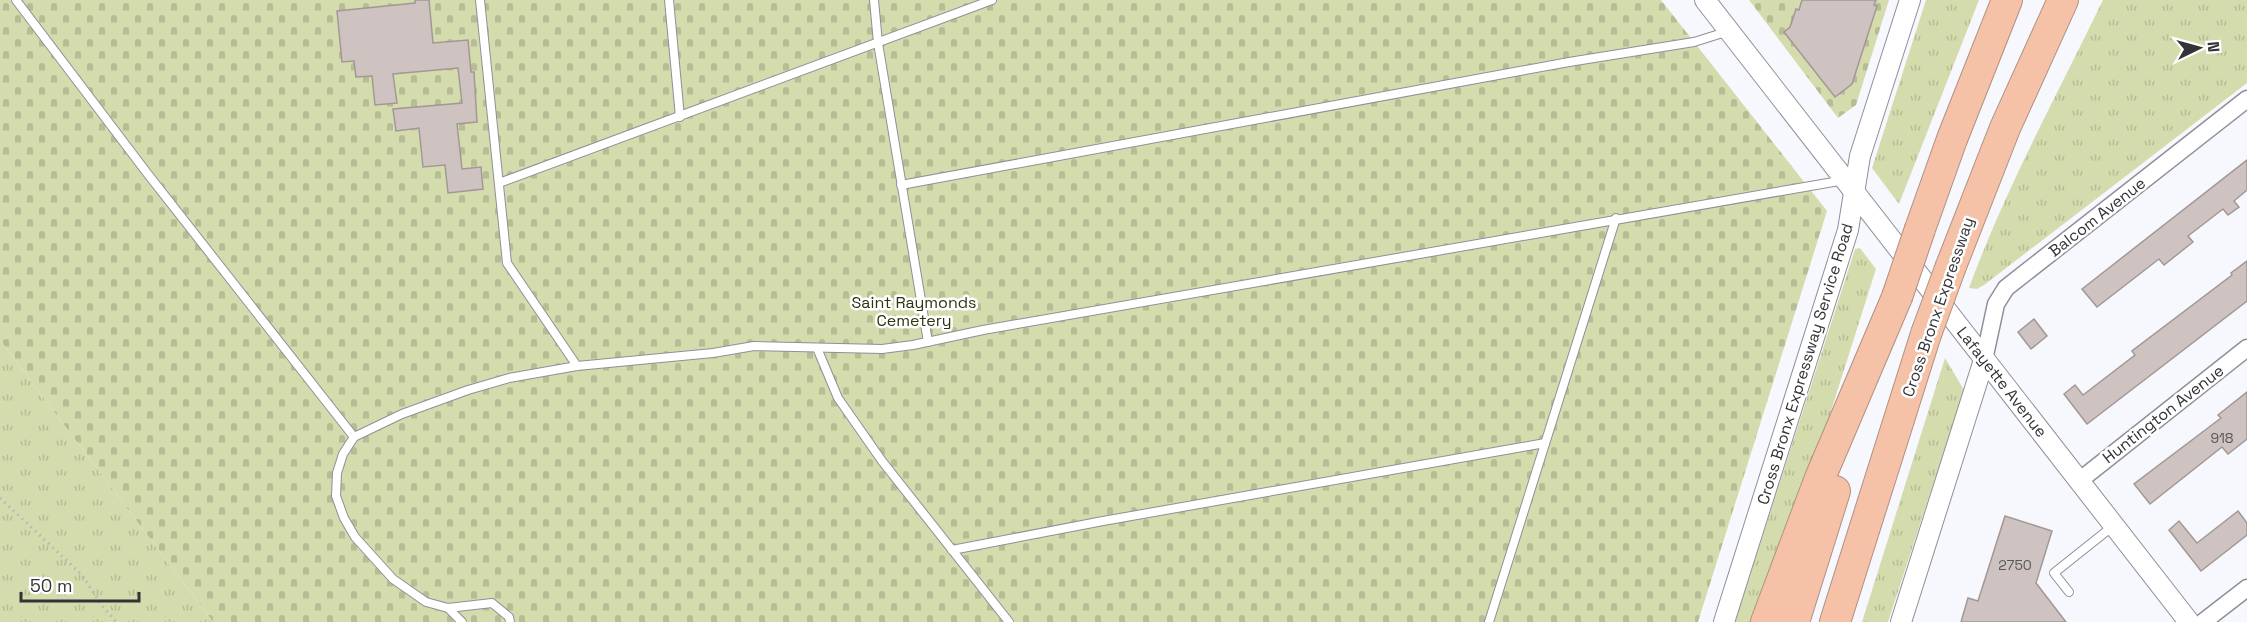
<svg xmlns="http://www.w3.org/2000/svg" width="2247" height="622" viewBox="0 0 2247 622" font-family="'Space Grotesk',sans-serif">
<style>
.grass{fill:url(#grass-tufts)}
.cemetery{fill:url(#cemetery-stones)}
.building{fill:#cec3c0;stroke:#a29894;stroke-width:1.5}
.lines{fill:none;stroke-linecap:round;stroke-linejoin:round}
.service-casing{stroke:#8e9099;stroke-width:10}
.minor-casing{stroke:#8e9099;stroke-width:19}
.tertiary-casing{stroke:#8e9099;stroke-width:22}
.motorway-casing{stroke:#b19080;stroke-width:32}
.path{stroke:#b4b5ba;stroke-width:3;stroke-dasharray:1.5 4.5;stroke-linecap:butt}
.service{stroke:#fff;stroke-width:8}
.minor{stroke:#fff;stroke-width:16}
.tertiary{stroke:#fff;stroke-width:20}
.motorway{stroke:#f5c2a8;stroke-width:30}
.motorway-bridge-casing{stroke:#b19080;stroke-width:32;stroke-linecap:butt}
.motorway-bridge{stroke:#f5c2a8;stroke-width:30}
.labels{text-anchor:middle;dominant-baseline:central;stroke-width:5;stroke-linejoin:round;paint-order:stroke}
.number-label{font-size:14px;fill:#595758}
.street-label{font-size:16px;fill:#323336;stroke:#fff}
.park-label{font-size:16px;fill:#2f340f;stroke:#fff}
</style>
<defs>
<pattern id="grass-tufts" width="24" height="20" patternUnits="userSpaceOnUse" patternTransform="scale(1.5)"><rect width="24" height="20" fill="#d4dcad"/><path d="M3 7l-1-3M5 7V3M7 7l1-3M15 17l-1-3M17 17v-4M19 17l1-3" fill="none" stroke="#b6bd95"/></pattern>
<pattern id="cemetery-stones" width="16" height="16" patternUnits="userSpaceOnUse" patternTransform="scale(1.5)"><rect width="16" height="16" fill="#d4dcad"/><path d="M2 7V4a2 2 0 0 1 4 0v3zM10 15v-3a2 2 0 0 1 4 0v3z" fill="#b6bd95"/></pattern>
</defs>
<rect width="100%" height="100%" fill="#f7f8fe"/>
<g class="grass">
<polygon points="1926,0 1979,0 1899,204 1872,168"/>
<path d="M2103,0h144v83l-263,202 -7,4 -8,-1c36,-99 88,-193 134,-288z"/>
<polygon points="1860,248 1876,269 1803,499 1754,622 1735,622 1855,249"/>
<polygon points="0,340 213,622 0,622"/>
<polygon points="1945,358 1964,390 1888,622 1862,622"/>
</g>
<g class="cemetery">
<polygon points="0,0 1661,0 1827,211 1698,622 213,622 0,340"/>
<polygon points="1749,0 1889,0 1856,105 1838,118"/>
</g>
<g class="building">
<polygon points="415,0 429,0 433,43 468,40 471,72 474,72 477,122 457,124 462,169 481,167 483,189 448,193 445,165 423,167 419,128 396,131 393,109 462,103 458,68 393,74 397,103 375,105 372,76 356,77 354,61 342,62 337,11 415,3"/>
<polygon points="1802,0 1876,0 1874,5 1877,6 1852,84 1835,97 1784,32 1790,27 1796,9 1799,10"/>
<polygon points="2247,160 2247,190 2234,201 2239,207 2228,215 2223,209 2188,236 2193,242 2164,265 2159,259 2097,307 2082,289"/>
<polygon points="2247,261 2247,301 2087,424 2064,394 2075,385 2083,395 2135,355 2132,351 2232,275 2231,273"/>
<polygon points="2034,319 2047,336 2031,349 2018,332"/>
<polygon points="2247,392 2247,439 2228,454 2222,447 2150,504 2134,484 2221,418 2218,415"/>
<polygon points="2238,511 2247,523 2247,535 2201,571 2169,530 2179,521 2197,543"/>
<polygon points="2005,516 2052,531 2036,583 2066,622 1961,622 1968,598 1978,601"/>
</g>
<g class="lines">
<defs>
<g id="service">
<polyline points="16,0 147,173 354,437"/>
<polyline points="480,0 507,263 577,366"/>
<polyline points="669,0 680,117"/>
<polyline points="874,0 878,43 928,342"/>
<polyline points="499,183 992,0"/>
<polyline points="901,185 1569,62 1694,42 1729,31"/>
<polyline points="817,348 838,398 882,461 1009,622"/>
<polyline points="952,550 1103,521 1545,443"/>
<polyline points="2069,592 2054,573 2113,526"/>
<polyline points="448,608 462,622"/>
<polyline points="510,622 509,617 492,603 448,608 426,602 393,579 355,537 344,518 336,496 337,473 343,454 354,437 402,414 468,390 509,378 577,366 713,353 754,346 882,349 913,345 983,330 1845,180"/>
<polyline points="1489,622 1616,218"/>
</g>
<g id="minor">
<polyline points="1984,360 1996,304 2006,288 2247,99"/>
<polyline points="2079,481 2247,348"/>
<polyline points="2203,622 2247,588"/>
</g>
<g id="tertiary">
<polyline points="1705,0 2189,622"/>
<polyline points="1724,622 1848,230 1860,156 1910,0"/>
<polyline points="1901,622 1984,360"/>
</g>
<g id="motorway">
<polyline points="1920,229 1952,139 2007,0"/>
<polyline points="1951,266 2005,128 2063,0"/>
<polyline points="1766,622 1820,478 1897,297"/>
<polyline points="1794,622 1835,491"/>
<polyline points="1835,622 1926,334"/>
</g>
</defs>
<use href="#service" class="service-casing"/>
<use href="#minor" class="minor-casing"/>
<use href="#tertiary" class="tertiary-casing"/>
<use href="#motorway" class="motorway-casing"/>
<polyline class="path" points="0,498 82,575 103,607 116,622"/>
<use href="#service" class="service"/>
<use href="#minor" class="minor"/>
<use href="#tertiary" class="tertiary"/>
<use href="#motorway" class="motorway"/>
<defs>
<g id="motorway-bridge">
<polyline points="1897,297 1920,229"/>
<polyline points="1926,334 1951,266"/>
</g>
</defs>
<use href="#motorway-bridge" class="motorway-bridge-casing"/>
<use href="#motorway-bridge" class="motorway-bridge"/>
</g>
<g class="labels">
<g class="number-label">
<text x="2222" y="438">918</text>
<text x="2015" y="565">2750</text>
</g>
<g class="street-label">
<text transform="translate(2097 217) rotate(-38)">Balcom Avenue</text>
<text transform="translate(1938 307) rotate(-71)">Cross Bronx Expressway</text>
<text transform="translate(1805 364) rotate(-73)">Cross Bronx Expressway Service Road</text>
<text transform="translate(2002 382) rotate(52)">Lafayette Avenue</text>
<text transform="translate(2163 414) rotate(-38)">Huntington Avenue</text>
</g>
<g class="park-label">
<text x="914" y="302">Saint Raymonds<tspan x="914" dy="18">Cemetery</tspan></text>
</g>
</g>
<g transform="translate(2199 48) rotate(85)" stroke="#ffffff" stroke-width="4.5" paint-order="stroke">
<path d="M0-4.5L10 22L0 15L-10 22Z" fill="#323336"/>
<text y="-9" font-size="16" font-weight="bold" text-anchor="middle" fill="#323336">N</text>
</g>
<path d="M21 592v9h118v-9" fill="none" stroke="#323336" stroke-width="3"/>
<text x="30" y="592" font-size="18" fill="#323336" stroke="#ffffff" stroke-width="4.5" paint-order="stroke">50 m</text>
</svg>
